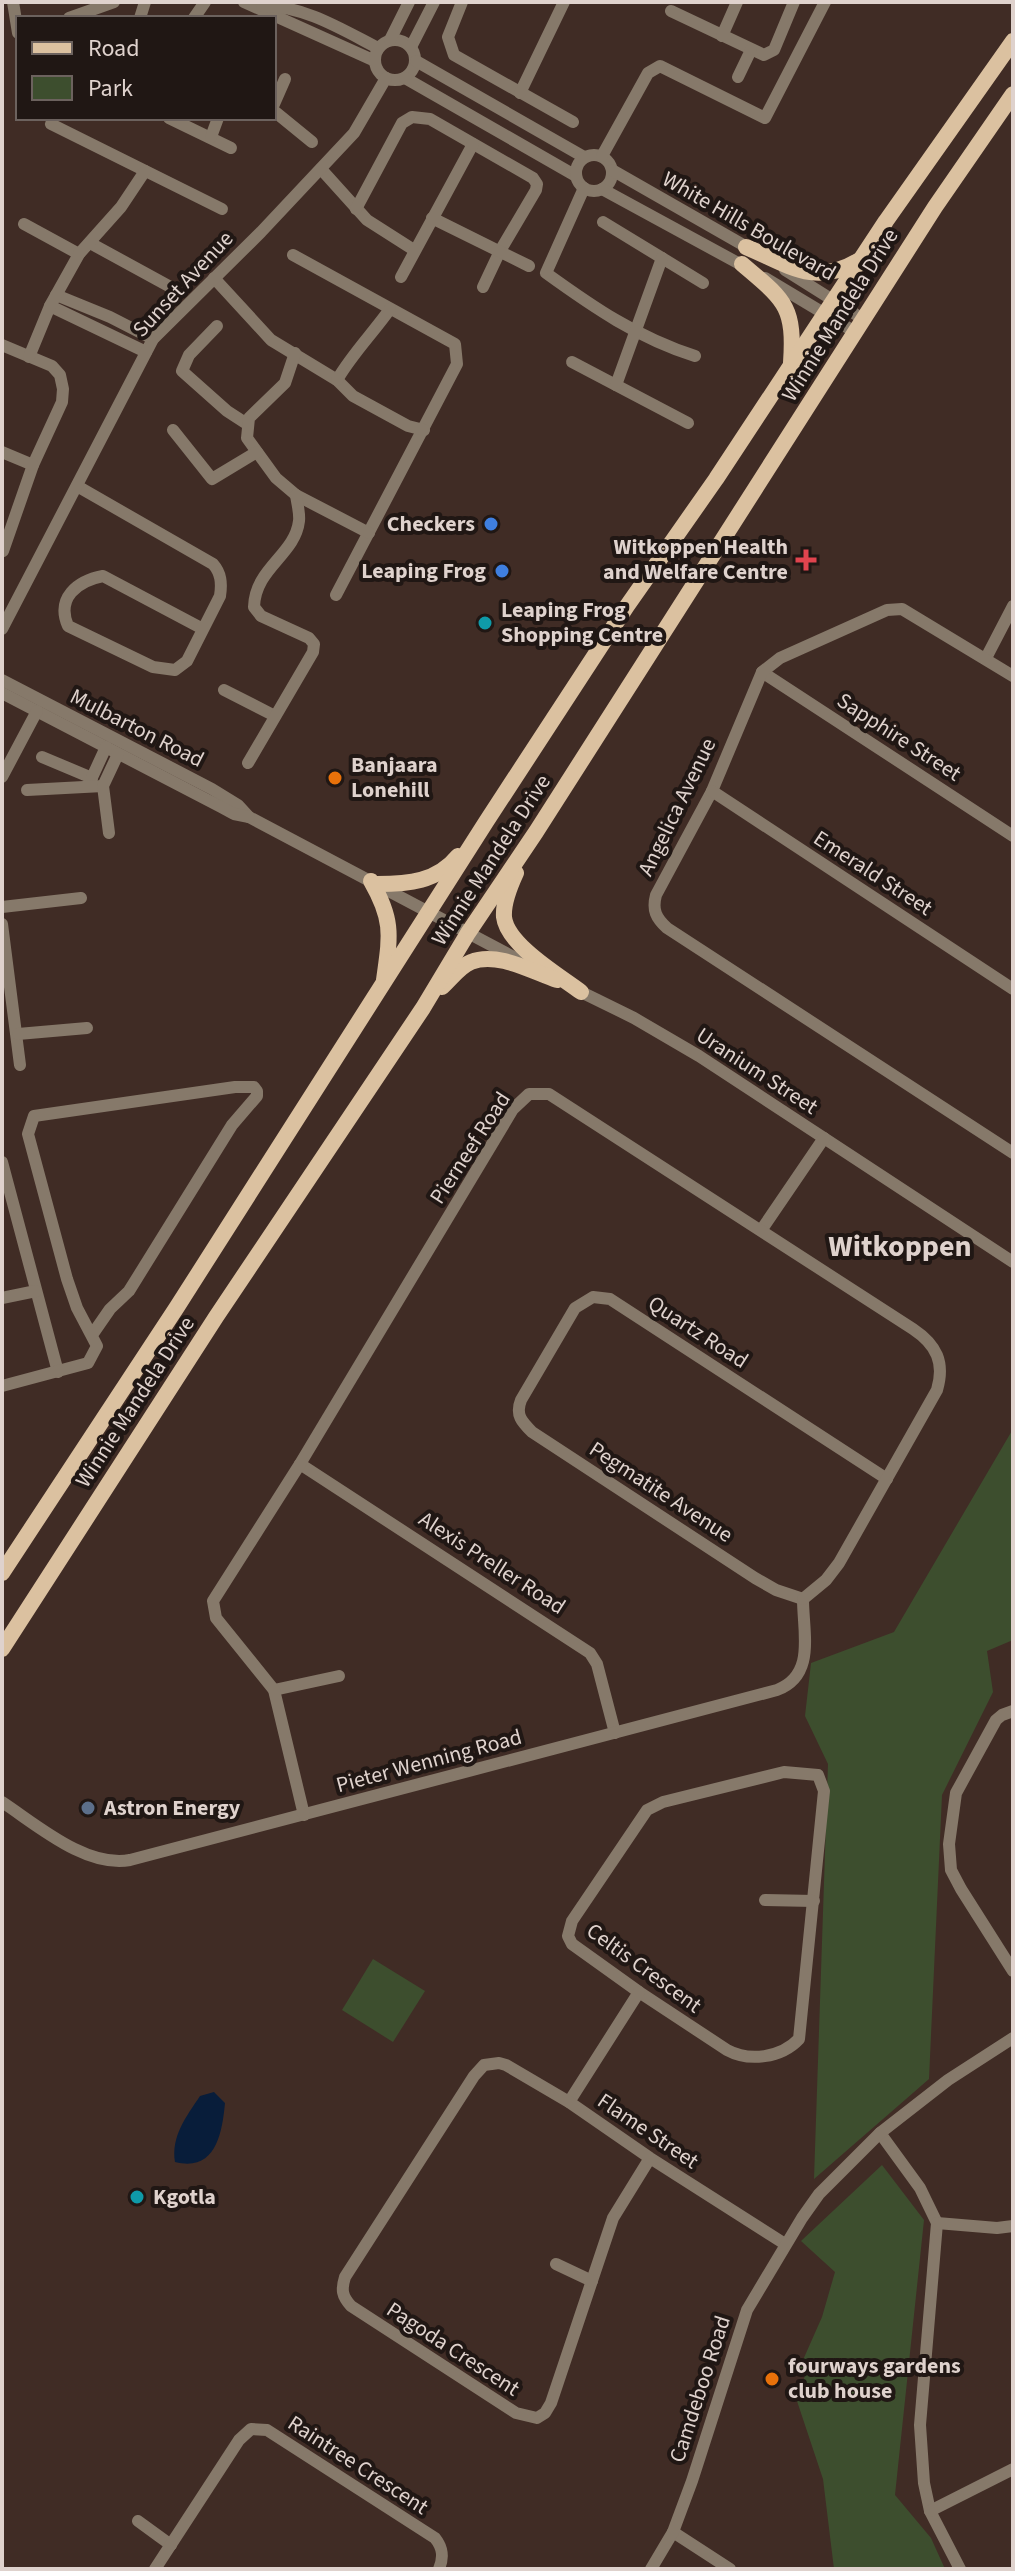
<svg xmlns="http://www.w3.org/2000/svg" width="1015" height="2571" viewBox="0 0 1015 2571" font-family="'Source Sans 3',sans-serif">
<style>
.green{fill:#3d4e2e}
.water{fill:#081d3a}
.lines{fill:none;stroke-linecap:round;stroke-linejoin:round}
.minor{stroke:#86796a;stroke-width:12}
.major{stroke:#dbc1a0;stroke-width:16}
.shop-dot{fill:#3f7fe0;stroke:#201714;stroke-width:3}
.health-dot{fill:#e0444e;stroke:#201714;stroke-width:3}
.culture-dot{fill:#0f9aa8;stroke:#201714;stroke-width:3}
.food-dot{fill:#e8710a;stroke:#201714;stroke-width:3}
.service-dot{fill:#5c6f8a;stroke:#201714;stroke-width:3}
.labels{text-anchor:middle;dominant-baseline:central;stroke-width:8;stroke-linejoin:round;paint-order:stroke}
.street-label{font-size:22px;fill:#dfd2cd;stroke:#201714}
.poi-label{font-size:22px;font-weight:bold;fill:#dfd2cd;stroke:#201714;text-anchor:start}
.district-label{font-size:30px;font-weight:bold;fill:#dfd2cd;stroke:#201714}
</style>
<rect width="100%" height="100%" fill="#402c25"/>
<g class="green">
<polygon points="1013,1429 1013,1640 987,1651 993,1692 942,1795 929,2079 814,2179 828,1764 805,1716 811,1663 894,1632"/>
<polygon points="373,1959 425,1991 393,2042 342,2010"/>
<polygon points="882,2165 924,2220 895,2495 931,2538 945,2569 834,2569 823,2479 797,2401 806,2372 799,2369 822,2317 835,2272 801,2241"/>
</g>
<path class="water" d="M214,2092l11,11c-3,32 -10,69 -50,59 -4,-26 11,-45 25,-66z"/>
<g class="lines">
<g class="minor">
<polyline points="13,2 18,33"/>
<polyline points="244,2 375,61"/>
<polyline points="462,2 448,37 454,55 573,122"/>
<path d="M262,6c41,-1 81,24 116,42"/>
<polyline points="671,11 764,55 774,50 794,2"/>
<polyline points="69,18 114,2"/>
<polyline points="140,18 145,2"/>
<polyline points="194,18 205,2"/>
<polyline points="722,36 737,2"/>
<circle cx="395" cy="60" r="20"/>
<polyline points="390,40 409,2"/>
<polyline points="411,47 434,2"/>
<polyline points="416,61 584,157"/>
<polyline points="738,77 751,50"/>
<polyline points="405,78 576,176"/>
<polyline points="520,93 564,2"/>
<polyline points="274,104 285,79"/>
<polyline points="274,111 312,142"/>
<polyline points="169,118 231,148"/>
<polyline points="51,124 222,209"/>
<polyline points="211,137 218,118"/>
<circle cx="594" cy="173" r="18"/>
<polyline points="602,156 648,73 660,66 765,118 825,2"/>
<polyline points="321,169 367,220 414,250"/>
<polyline points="612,170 752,250"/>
<path d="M584,188l-38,85c47,34 92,65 149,83"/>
<polyline points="602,189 749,269"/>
<polyline points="356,209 402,123 412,117 430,119 533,178 537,184 536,190 500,251 483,287"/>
<polyline points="432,218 529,266"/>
<polyline points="603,222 703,283"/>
<polyline points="24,224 79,254"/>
<polyline points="90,243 176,290"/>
<polyline points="293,255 455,344 457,364 336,595"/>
<polyline points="785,270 863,319"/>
<polyline points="401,277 473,144"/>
<polyline points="214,278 271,340 337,380 353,396 408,426 424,430"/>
<polyline points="765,278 855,332"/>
<polyline points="56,295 110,317 153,339"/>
<polyline points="50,306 146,352"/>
<polyline points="217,326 189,355 182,371 227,411 247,424"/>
<polyline points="2,345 52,366 60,375 63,389 62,402 33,465 3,551"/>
<polyline points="295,353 285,383 249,418 247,438 276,478 296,495 369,533"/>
<polyline points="29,357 50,306 79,254 121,207 145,171"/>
<polyline points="572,362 688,423"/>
<path d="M337,380c15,-26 36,-47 53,-71"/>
<polyline points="616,385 662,258"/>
<polyline points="173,430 212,479 257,452"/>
<polyline points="2,452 33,465"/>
<path d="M77,486l136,78c8,9 9,19 7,32l-33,65 -12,9 -22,-3 -85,-41c-12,-28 9,-45 35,-50l100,53"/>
<polyline points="2,629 153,339 261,232 354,133 386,78"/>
<polyline points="986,658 1013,606"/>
<polyline points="762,672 1013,836"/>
<path d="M1013,676l-111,-67 -15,1 -107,48 -18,14 -50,119 -56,104c-4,15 0,23 11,33l346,225"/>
<polyline points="2,680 212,789 238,805 249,817 523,962"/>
<polyline points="224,690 275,716"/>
<polyline points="2,693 221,807 234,814 249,817"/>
<polyline points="42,757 92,778"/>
<path d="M248,763l65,-111 1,-8 -5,-6 -48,-22 -7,-9c1,-39 41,-52 45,-86 1,-8 -2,-18 -3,-26"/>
<polyline points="2,777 37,711"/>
<polyline points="89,784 106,747"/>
<polyline points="27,790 103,786"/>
<polyline points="712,791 1013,989"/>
<polyline points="109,833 103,786 118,754"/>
<polyline points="2,907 81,898"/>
<polyline points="2,924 20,1065"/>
<polyline points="575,989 634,1018 699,1056 1013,1262"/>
<polyline points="18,1034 87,1028"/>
<polyline points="2,1162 58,1372"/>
<polyline points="762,1229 824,1138"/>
<polyline points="2,1298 36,1291"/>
<polyline points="2,1386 88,1363 97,1346 77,1308 67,1279 28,1134 34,1116 235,1087 254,1087 257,1091 257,1096 232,1125 129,1291 110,1309 92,1335"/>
<polyline points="300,1464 590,1653 597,1664 615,1733"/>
<path d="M803,1599l-27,-9 -21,-12 -223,-146c-10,-10 -17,-17 -11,-32l54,-92 18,-11 17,2 277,180"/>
<polyline points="274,1690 339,1676"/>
<polyline points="1013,1711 1002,1715 996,1720 956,1793 949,1844 951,1870 961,1889 1013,1971"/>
<path d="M784,1772l34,3 6,16 -25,248c-18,19 -50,23 -72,11l-88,-58 -67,-48 -4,-8 4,-15 75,-111 16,-8z"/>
<path d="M2,1802c35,23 84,66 128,58l647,-170c39,-15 26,-57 26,-91"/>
<path d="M304,1815l-30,-125 -58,-72 -3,-17 87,-137 213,-355 16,-15h20l364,235c24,16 32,34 24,61l-98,173 -13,17 -23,19"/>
<polyline points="765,1900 814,1901"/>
<polyline points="569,2102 639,1992"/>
<polyline points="880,2133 920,2188 937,2223 920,2425 924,2483 930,2511 960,2569"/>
<path d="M650,2158l-37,60 -62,185 -6,10 -8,5 -21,-5 -165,-107c-9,-10 -10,-16 -6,-29l129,-201 10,-11 15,-2 7,2 63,37 81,56 135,86"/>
<polyline points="937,2223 997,2228 1013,2226"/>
<polyline points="556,2264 592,2281"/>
<polyline points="930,2511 1013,2469"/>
<polyline points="138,2521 171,2545"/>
<polyline points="673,2532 730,2569"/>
<path d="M155,2569l84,-129 12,-11 16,1 168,108c8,10 9,19 4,31"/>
<polyline points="651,2569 673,2532 692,2481 747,2310 802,2218 819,2194 880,2133 948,2080 1013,2038"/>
</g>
<g class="major">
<path d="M746,247c41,17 68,40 112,14"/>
<path d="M742,264c42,36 53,41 49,99"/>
<path d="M516,873c-6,13 -13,29 -12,44 3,28 56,59 77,75"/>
<path d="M371,881c23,40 19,55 13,99"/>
<path d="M377,884c31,0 60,-2 81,-28"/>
<path d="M442,987c9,-8 18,-21 29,-25 26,-11 62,10 86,18"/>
<polyline points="2,1573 177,1307 486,822 627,606 716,479 886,221 1013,41"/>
<polyline points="2,1649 216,1317 423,1008 468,933 536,832 935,207 1013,94"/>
</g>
</g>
<g class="shop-dot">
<circle cx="491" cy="524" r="8"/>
<circle cx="502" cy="571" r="8"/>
</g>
<path class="health-dot" d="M802 548h8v8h8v8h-8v8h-8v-8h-8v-8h8z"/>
<g class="culture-dot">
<circle cx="485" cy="623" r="8"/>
<circle cx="137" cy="2197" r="8"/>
</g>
<g class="food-dot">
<circle cx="335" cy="778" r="8"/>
<circle cx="772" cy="2379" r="8"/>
</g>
<circle class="service-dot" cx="88" cy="1808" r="8"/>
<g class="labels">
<g class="street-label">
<text transform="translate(749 226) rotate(30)">White Hills Boulevard</text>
<text transform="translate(183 284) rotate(-47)">Sunset Avenue</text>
<text transform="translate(840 315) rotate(-58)">Winnie Mandela Drive</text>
<text transform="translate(137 728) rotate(27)">Mulbarton Road</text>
<text transform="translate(899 737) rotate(33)">Sapphire Street</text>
<text transform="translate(677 807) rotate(-64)">Angelica Avenue</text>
<text transform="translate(491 860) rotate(-57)">Winnie Mandela Drive</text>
<text transform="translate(873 873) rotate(33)">Emerald Street</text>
<text transform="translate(757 1071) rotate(33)">Uranium Street</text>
<text transform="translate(470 1148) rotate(-57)">Pierneef Road</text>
<text transform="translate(698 1332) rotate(33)">Quartz Road</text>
<text transform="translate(135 1402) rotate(-57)">Winnie Mandela Drive</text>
<text transform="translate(661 1492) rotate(33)">Pegmatite Avenue</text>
<text transform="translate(492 1563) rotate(33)">Alexis Preller Road</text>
<text transform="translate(429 1761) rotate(-15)">Pieter Wenning Road</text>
<text transform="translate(644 1968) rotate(36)">Celtis Crescent</text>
<text transform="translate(648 2131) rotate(34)">Flame Street</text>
<text transform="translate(453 2349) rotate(33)">Pagoda Crescent</text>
<text transform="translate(700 2389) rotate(-72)">Camdeboo Road</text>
<text transform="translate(358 2465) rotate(33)">Raintree Crescent</text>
</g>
<g class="poi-label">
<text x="475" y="524" text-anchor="end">Checkers</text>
<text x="788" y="547" text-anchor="end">Witkoppen Health<tspan x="788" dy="25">and Welfare Centre</tspan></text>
<text x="486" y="571" text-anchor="end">Leaping Frog</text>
<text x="501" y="610">Leaping Frog<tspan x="501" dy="25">Shopping Centre</tspan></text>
<text x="351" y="765">Banjaara<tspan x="351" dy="25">Lonehill</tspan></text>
<text x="104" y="1808">Astron Energy</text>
<text x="153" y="2197">Kgotla</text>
<text x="788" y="2366">fourways gardens<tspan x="788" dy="25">club house</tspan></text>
</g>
<g class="district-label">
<text x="900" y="1246">Witkoppen</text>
</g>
</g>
<rect width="1015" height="2571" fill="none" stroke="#dfd2cd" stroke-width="8"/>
<rect x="16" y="16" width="260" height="104" fill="#201714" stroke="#6c625e" stroke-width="2"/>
<rect x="32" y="42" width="40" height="12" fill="#dbc1a0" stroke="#6c625e" stroke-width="2"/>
<text x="88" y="56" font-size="24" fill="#dfd2cd">Road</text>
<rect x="32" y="76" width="40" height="24" fill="#3d4e2e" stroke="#6c625e" stroke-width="2"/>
<text x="88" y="96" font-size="24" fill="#dfd2cd">Park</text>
</svg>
